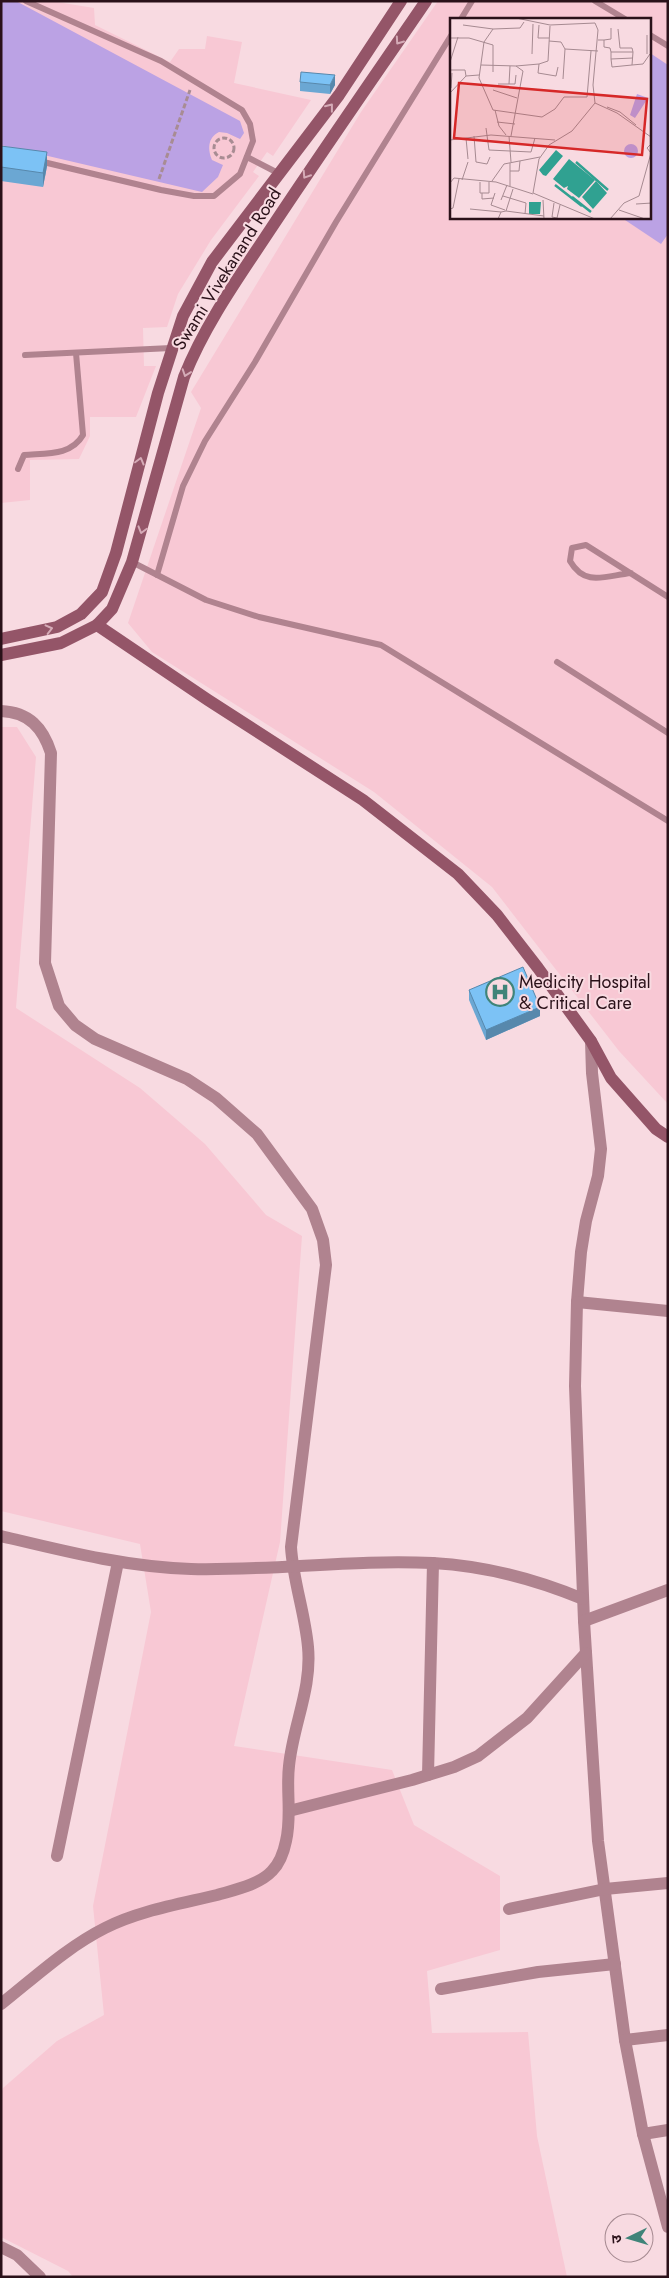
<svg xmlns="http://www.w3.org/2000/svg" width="669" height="2278" viewBox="0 0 669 2278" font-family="Jost,'Noto Sans Devanagari',sans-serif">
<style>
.built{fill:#f8c8d4;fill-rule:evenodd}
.green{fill:#bba2e4}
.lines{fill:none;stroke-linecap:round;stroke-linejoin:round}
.path{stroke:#a88c93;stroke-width:3;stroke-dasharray:5 2.5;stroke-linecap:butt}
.lane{stroke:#b0838f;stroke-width:6}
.street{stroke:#b0838f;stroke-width:12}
.secondary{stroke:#945568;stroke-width:12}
.wall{fill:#6ba7d3}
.shaded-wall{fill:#5788ac}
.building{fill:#7cc2f5;stroke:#5788ac}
.oneway{stroke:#d5abb7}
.labels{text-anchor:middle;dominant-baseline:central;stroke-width:4;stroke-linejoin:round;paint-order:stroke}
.street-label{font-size:18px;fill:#2a1119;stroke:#f8dae1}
.poi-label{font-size:18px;fill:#2a1119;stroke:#f8dae1;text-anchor:start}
.inset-river{fill:none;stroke:#30a191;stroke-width:2.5}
.inset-road{fill:none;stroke:#a68a91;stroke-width:1}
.view{fill:#d62828;fill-opacity:0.15;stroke:#d62828;stroke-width:2.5}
.inset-edge{fill:none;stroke:#2a1119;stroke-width:2.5}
</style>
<rect width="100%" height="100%" fill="#f8dae1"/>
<g class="built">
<polygon points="1,1 51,1 94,8 95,25 170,62 179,49 205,49 207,36 242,42 234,83 311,100 273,156 267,152 253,172 259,176 211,240 178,294 167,327 143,328 144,366 156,366 136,417 90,417 90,436 79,459 30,460 30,500 1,503"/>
<path d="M438,1h230v1103l-49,-53 -127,-164 -118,-95 -222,-140 -24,-29 73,-215 -10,-16 170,-280zM452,19h198v199h-198z"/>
<polygon points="1,727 17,727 36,757 16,1008 140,1088 205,1144 266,1215 302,1236 280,1542 234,1746 392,1770 414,1825 500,1876 500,1950 427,1971 432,2033 528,2032 537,2136 567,2277 73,2277 68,2271 1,2237 1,2095 3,2088 57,2041 104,2015 93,1906 151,1612 140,1544 1,1511"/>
</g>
<g class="green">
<path d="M1,1h15l224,120 4,12 -4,6 -13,-6 -8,-1c-12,6 -11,18 -7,28l11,5 -5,12 -16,15 -201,-47z"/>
<polygon points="650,53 668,65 668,234 661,244 622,218 650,218"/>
</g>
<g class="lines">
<g class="path">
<circle cx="224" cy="148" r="10"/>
<polyline points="159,179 190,90"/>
</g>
<g class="lane">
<polyline points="26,1 161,61 242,110 250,124 253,141 240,174 214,196 194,196 161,190 39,161"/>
<polyline points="595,1 625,19"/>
<polyline points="461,19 472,1"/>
<polyline points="650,35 668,46"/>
<polyline points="247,157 278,173"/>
<polyline points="25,355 171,348"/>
<path d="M18,469l6,-14c22,-2 47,1 59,-20l-7,-82"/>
<polyline points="132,562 206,600 259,617 381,645 668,821"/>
<path d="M631,573c-26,3 -46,14 -61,-12l2,-13 14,-3 82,52"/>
<polyline points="157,575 183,486 205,441 255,362 336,222 452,34"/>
<polyline points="557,662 668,733"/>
</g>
<g class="street">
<path d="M1,711c28,1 42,17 50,42l-6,210 14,43 16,19 20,14 92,40 29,19 41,36 55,75 11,31 3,25 -35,282c2,34 14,66 17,100 4,42 -15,78 -19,119 -3,25 3,50 -3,75 -2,10 -7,23 -14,30 -13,14 -38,19 -55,24 -37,9 -79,16 -112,33 -38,19 -71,50 -104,76"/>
<polyline points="591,1041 592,1073 601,1149 598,1176 586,1221 581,1252 577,1302 575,1386 584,1621 598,1841 625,2040 643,2134 668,2227"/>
<polyline points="577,1302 668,1311"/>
<path d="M1,1536c63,15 125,31 190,33 81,2 162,-10 242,-6 53,3 102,16 150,36"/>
<polyline points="584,1621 668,1590"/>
<polyline points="428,1775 433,1563"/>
<polyline points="289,1811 412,1780 454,1767 478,1756 527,1718 586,1653"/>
<polyline points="57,1856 118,1562"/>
<polyline points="509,1909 605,1889 668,1883"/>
<polyline points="441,1989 538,1972 615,1964"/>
<polyline points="625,2040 668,2035"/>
<polyline points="643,2134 668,2130"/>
<polyline points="1,2247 17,2255 40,2277"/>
</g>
<g class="secondary">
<polyline points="97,625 208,700 363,800 458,874 497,915 538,968 591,1041 611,1078 656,1129 668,1137"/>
<polyline points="1,639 57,627 81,614 102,592 116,553 158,393 183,316 212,262 339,95 401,1"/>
<path d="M1,655l60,-12 36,-18 15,-16 20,-47 52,-185c21,-53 55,-100 86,-147 51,-77 104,-153 156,-229"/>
</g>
</g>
<g class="wall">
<polygon points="300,82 335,85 330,94 300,91"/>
<polygon points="1,146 47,166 43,187 1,181"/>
<polygon points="469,990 540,1016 486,1040 469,1000"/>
</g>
<g class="shaded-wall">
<polygon points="335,75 335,85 330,94 330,85"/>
<polygon points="47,152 47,166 43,187 43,173"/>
<polygon points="540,1007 540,1016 486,1040 486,1030"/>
</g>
<g class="building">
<polygon points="301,72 335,75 330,85 300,82"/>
<polygon points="1,146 47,152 43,173 1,167"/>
<polygon points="523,967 540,1007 486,1030 469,990"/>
</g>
<defs><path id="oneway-chevron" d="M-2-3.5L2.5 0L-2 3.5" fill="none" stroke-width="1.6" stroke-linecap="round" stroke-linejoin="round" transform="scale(1.25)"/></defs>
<g class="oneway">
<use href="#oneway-chevron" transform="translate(399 41) rotate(125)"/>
<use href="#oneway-chevron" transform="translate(330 107) rotate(-52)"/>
<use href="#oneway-chevron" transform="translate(306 175) rotate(123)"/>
<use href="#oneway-chevron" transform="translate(186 373) rotate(109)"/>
<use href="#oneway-chevron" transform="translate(140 461) rotate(-75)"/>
<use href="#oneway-chevron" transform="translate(142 530) rotate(106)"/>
<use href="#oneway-chevron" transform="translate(49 629) rotate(-14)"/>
</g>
<defs>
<symbol id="hospital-ring" viewBox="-11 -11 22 22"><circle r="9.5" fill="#f8dae1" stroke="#408479" stroke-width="1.5"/><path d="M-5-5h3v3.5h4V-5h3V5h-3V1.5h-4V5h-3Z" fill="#408479"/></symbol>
</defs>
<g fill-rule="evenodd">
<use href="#hospital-ring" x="484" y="976" width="32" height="32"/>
</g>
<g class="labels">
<g class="street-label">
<text transform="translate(227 269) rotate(-58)">Swami Vivekanand Road</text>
</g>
<g class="poi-label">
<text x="519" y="982">Medicity Hospital<tspan x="519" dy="21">&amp; Critical Care</tspan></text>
</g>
</g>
<g transform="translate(450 18)">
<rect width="201" height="201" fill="#f8dae1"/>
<path d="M187,76l11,4 -13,20 -5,-3zM174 133a7 7 0 1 1 14 0a7 7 0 1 1-14 0Z" fill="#bba2e4"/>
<path d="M106,132l7,6 -17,20 -3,-1 -4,-5zM119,141l26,21 -16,18 -12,-9 1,-3 -4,2 -11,-9zM146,163l11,12 -14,16 -11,-12zM79,184h12l-1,12h-11z" fill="#30a191"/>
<path class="inset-river" d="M126,144l32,28M105,167l27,21M122,179l19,15"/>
<path class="inset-road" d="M66,0l34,7 45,-2 3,7 -5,55 2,18 22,10 34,24M74,4l-4,6 -27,1 -9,13 -5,36 14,32 49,7 13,-8 9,-12h23l4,-46M13,7l30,4M89,7l-1,13h11M100,8l-2,35 -9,3 -1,9 18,3 2,-9M168,11l2,19h12l1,4M197,17v19M0,20h19l24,7v27M148,22h6v7l6,1 1,4h22l-1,13 -20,2 -1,-8M154,22l7,-1v-11M99,23l12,1 4,7 33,2M161,34v7l22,-1M82,36l1,-30M0,44l8,-25M31,47l35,1 7,5 -12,65M182,47l11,-1 7,-10M66,48l23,-2M1,52h14l1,6M113,61l2,-30M48,66h17l1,-9M59,66l1,-18M1,70l1,-15M43,72l24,8M0,75l16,-17 13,-1M157,89l13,5 16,13M45,92l4,16 7,9M47,104l18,2M36,110l3,22 42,2 4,-14M24,118l2,26 11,2 3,-7M59,118l2,26M16,120l2,21M0,122l41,-5 64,5M60,153h9l1,-10M12,162l6,-18M42,163l12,-17 36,-7M30,164v11h9v-11M0,165l4,-5 42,4 37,12M60,168v-23M32,175v6l12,-1M45,175l-4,12 14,5M53,178l23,7 -1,11M51,182l6,-15M93,182l1,19M104,185l-2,14 5,1 3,-13M186,186l16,-1M0,191l3,-1 6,-29M20,191l31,3M169,192l26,9M56,193l38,5M48,201l3,-7 5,-1 7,-22M145,201l-62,-26 6,-34 10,-14 23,-14 23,-28M160,201l14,-16 15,-7 12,-43 -4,-5 5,-5"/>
<path class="view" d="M9,65l188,16 -5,56 -188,-17z"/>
<rect width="201" height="201" class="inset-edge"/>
</g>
<rect width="669" height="2278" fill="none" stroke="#2a1119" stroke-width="5"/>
<g transform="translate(629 2238) rotate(265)"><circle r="24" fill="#f8dae1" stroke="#a68a91"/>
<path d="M0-4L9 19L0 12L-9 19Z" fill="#408479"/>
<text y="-8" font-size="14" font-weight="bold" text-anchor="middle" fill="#2a1119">उ</text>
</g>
</svg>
